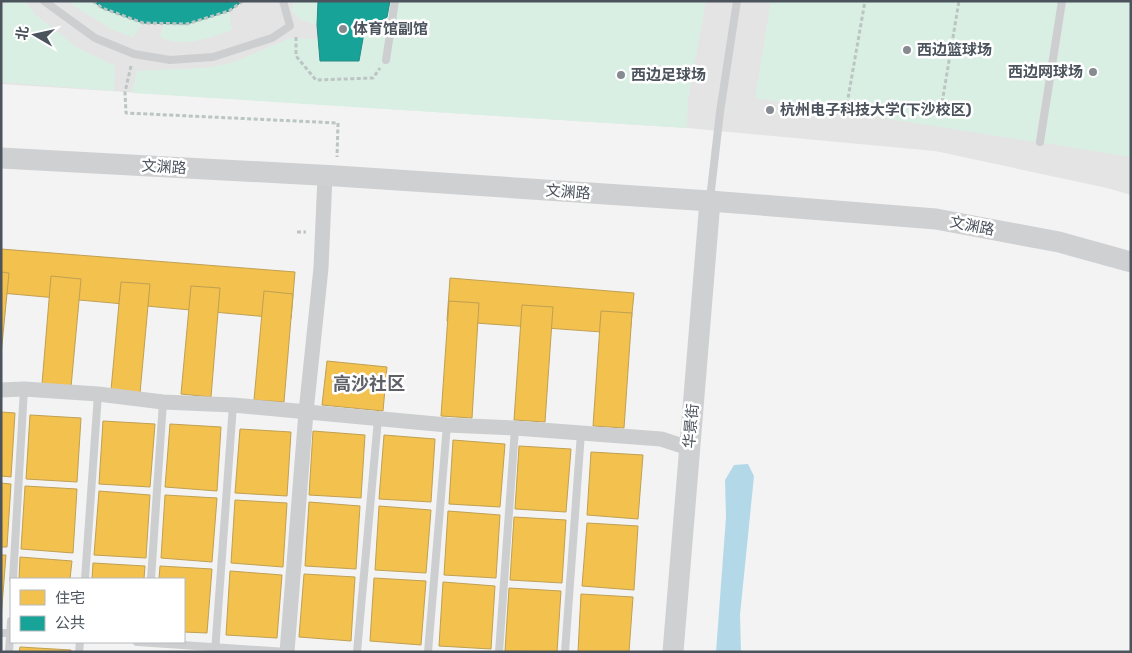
<svg xmlns="http://www.w3.org/2000/svg" width="1132" height="653" viewBox="0 0 1132 653" font-family="Rubik,'Noto Sans SC',sans-serif">
<style>
.education{fill:#e5e4e4}
.green{fill:#daefe4}
.water{fill:#b3d9e8}
.homes{fill:#f2c14e;stroke:#c0a052}
.public{fill:#17a398;stroke:#278b86}
.lines{fill:none;stroke-linecap:round;stroke-linejoin:round}
.path{stroke:#bbc5c3;stroke-width:3;stroke-dasharray:4 2.5;stroke-linecap:butt}
.lane{stroke:#ccced0;stroke-width:8}
.street{stroke:#ccced0;stroke-width:15}
.secondary{stroke:#ced0d2;stroke-width:21}
.poi-dot{fill:#868b92;stroke:#fff;stroke-width:2}
.labels{text-anchor:middle;dominant-baseline:central;stroke-width:5;stroke-linejoin:round;paint-order:stroke}
.poi-label{font-size:15px;font-weight:bold;fill:#4b535d;stroke:#fff;text-anchor:start}
.street-label{font-size:15px;fill:#4b535d;stroke:#fff}
.quarter-label{font-size:18px;font-weight:bold;fill:#5f6166;stroke:#fff}
</style>
<rect width="100%" height="100%" fill="#f3f3f3"/>
<polygon class="education" points="1,1 1131,1 1131,195 1107,188 935,151 687,128 1,84"/>
<g class="green">
<polygon points="8,1 25,1 36,15 78,48 115,66 114,91 1,82 1,7"/>
<polygon points="73,1 93,1 102,8 143,23 133,37 111,29 71,4"/>
<polygon points="293,1 318,1 317,25 301,20 292,11"/>
<polygon points="390,1 706,1 688,100 687,128 132,93 137,71 205,68 234,62 290,38 318,39 320,61 359,61 364,33 387,17"/>
<polygon points="771,1 1058,1 1035,142 755,98"/>
<polygon points="1067,1 1131,1 1131,157 1044,143"/>
<path d="M229,11l3,19c-20,7 -54,20 -72,6l4,-12h23z"/>
</g>
<polygon class="water" points="748,464 754,476 740,615 741,652 716,652 726,517 725,480 734,465"/>
<g class="homes">
<polygon points="1,249 295,272 291,319 1,293"/>
<polygon points="1,272 9,273 1,355"/>
<polygon points="51,276 81,279 71,387 42,384"/>
<polygon points="450,278 634,293 630,334 447,321"/>
<polygon points="121,282 150,284 140,393 111,390"/>
<polygon points="191,286 220,288 211,397 181,394"/>
<polygon points="264,291 293,294 284,402 254,400"/>
<polygon points="449,301 479,303 472,418 441,416"/>
<polygon points="522,305 553,307 545,422 514,420"/>
<polygon points="601,311 632,313 624,428 593,426"/>
<polygon points="327,361 387,367 383,411 322,405"/>
<polygon points="1,412 15,413 11,477 1,476"/>
<polygon points="30,415 81,418 77,482 26,479"/>
<polygon points="103,421 155,424 150,487 99,484"/>
<polygon points="170,424 221,427 217,491 165,487"/>
<polygon points="240,429 291,432 287,496 235,493"/>
<polygon points="313,431 365,435 361,498 309,495"/>
<polygon points="384,435 435,439 431,502 379,499"/>
<polygon points="453,440 505,444 500,507 449,504"/>
<polygon points="519,446 571,449 566,512 515,509"/>
<polygon points="591,452 643,455 638,519 587,515"/>
<polygon points="1,483 11,484 7,547 1,547"/>
<polygon points="25,486 77,489 73,553 21,549"/>
<polygon points="99,491 150,495 146,558 94,555"/>
<polygon points="165,495 217,498 212,562 161,558"/>
<polygon points="235,500 287,503 283,567 231,563"/>
<polygon points="309,502 360,506 356,569 305,566"/>
<polygon points="379,506 431,510 426,573 375,570"/>
<polygon points="448,511 500,515 496,578 444,575"/>
<polygon points="514,517 566,520 562,583 510,580"/>
<polygon points="587,523 638,526 634,590 582,586"/>
<polygon points="1,555 6,555 1,619"/>
<polygon points="20,557 72,561 70,579 19,579"/>
<polygon points="93,563 145,566 144,579 92,579"/>
<polygon points="160,566 212,569 207,633 184,632 184,579 159,579"/>
<polygon points="230,571 282,575 277,638 226,635"/>
<polygon points="304,574 355,577 351,641 299,637"/>
<polygon points="374,578 426,581 421,645 370,641"/>
<polygon points="443,582 495,586 491,649 439,646"/>
<polygon points="509,588 561,591 557,652 505,651"/>
<polygon points="581,594 633,597 629,652 578,652"/>
<polygon points="20,647 71,650 71,652 19,652"/>
</g>
<g class="public">
<polygon points="93,1 243,1 229,11 187,24 143,23 102,8"/>
<polygon points="318,1 390,1 387,17 364,33 359,61 320,61 317,25"/>
</g>
<g class="lines">
<g class="path">
<polyline points="93,1 102,8 143,23 187,24 229,11 243,1"/>
<polyline points="296,37 296,56 316,80 373,78 380,68"/>
<polyline points="131,66 125,92 126,113 338,123 337,157"/>
<polyline points="847,104 865,1"/>
<polyline points="940,115 959,1"/>
<polyline points="297,232 306,232"/>
</g>
<g class="lane">
<polyline points="44,1 95,38 134,54 170,60 213,57 272,38 290,26 283,1"/>
<polyline points="386,60 395,1"/>
<polyline points="1040,142 1062,1"/>
<polyline points="710,199 720,112 737,1"/>
<polyline points="13,579 24,389"/>
<polyline points="85,579 98,394"/>
<polyline points="151,579 163,402"/>
<polyline points="1,633 11,633"/>
<polyline points="137,642 287,652"/>
<polyline points="9,652 11,621"/>
<polyline points="79,652 80,642"/>
<polyline points="215,652 233,405"/>
<polyline points="357,652 378,419"/>
<polyline points="428,652 447,425"/>
<polyline points="499,652 515,428"/>
<polyline points="565,652 581,433"/>
</g>
<g class="street">
<polyline points="1,390 24,389 98,394 163,402 233,405 447,425 515,428 661,439 689,448"/>
<polyline points="287,652 306,412 321,268 325,176"/>
</g>
<g class="secondary">
<polyline points="1,158 337,176 710,201 936,219 1059,242 1131,262"/>
<polyline points="673,652 710,201"/>
</g>
</g>
<g class="poi-dot">
<circle cx="343" cy="29" r="5"/>
<circle cx="907" cy="50" r="5"/>
<circle cx="1093" cy="72" r="5"/>
<circle cx="621" cy="75" r="5"/>
<circle cx="770" cy="110" r="5"/>
</g>
<g class="labels">
<g class="poi-label">
<text x="353" y="29">体育馆副馆</text>
<text x="917" y="50">西边篮球场</text>
<text x="1083" y="72" text-anchor="end">西边网球场</text>
<text x="631" y="75">西边足球场</text>
<text x="780" y="110">杭州电子科技大学(下沙校区)</text>
</g>
<g class="street-label">
<text transform="translate(164 167) rotate(3)">文渊路</text>
<text transform="translate(568 192) rotate(4)">文渊路</text>
<text transform="translate(972 226) rotate(11)">文渊路</text>
<text transform="translate(691 426) rotate(-85)">华景街</text>
</g>
<g class="quarter-label">
<text x="369" y="384">高沙社区</text>
</g>
</g>
<rect width="1132" height="653" fill="none" stroke="#4b535d" stroke-width="5"/>
<rect x="10" y="578" width="175" height="65" fill="#ffffff" stroke="#b7babe"/>
<rect x="20" y="590" width="25" height="15" fill="#f2c14e" stroke="#b7babe"/>
<text x="55" y="603" font-size="15" fill="#4b535d">住宅</text>
<rect x="20" y="616" width="25" height="15" fill="#17a398" stroke="#b7babe"/>
<text x="55" y="628" font-size="15" fill="#4b535d">公共</text>
<g transform="translate(35 35) rotate(279)" stroke="#ffffff" stroke-width="4" paint-order="stroke">
<path d="M0-4L9 19L0 12L-9 19Z" fill="#4b535d"/>
<text y="-8" font-size="14" font-weight="bold" text-anchor="middle" fill="#4b535d">北</text>
</g>
</svg>
